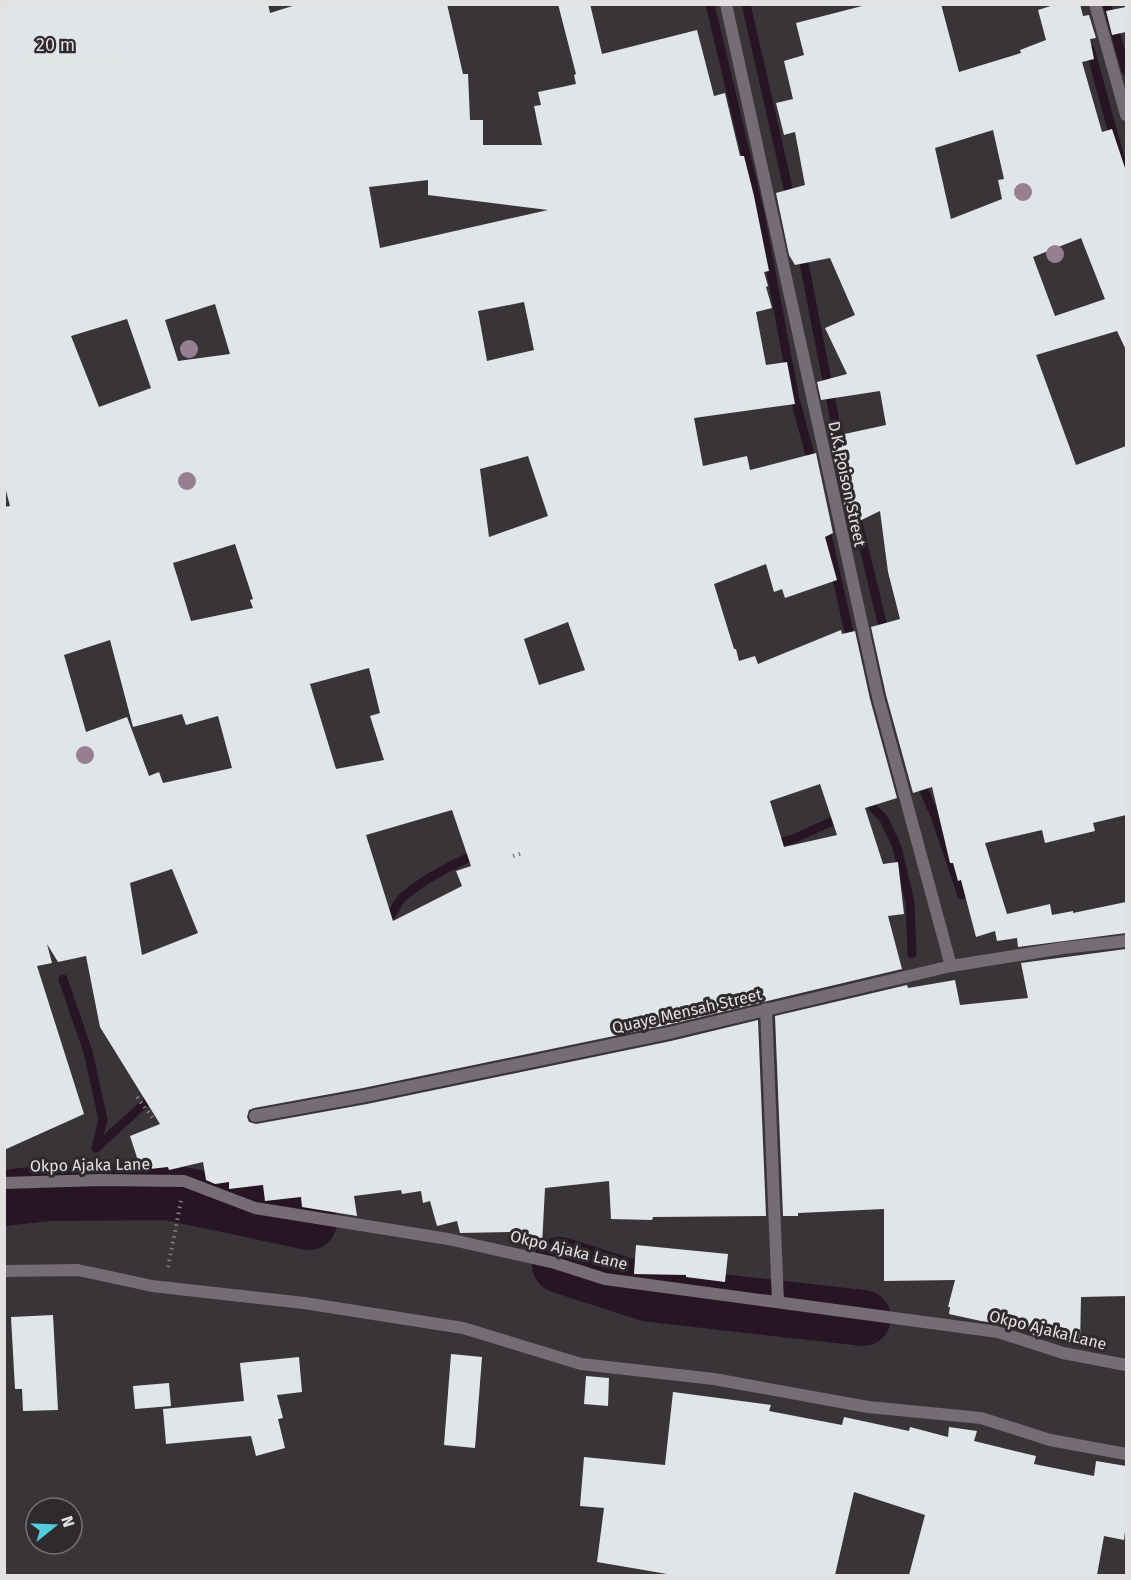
<svg xmlns="http://www.w3.org/2000/svg" width="1131" height="1580" viewBox="0 0 1131 1580" font-family="'Fira Sans',sans-serif">
<style>
.lines{fill:none;stroke-linecap:round;stroke-linejoin:round}
.stream{stroke:#271525;stroke-width:9}
.river{stroke:#271525;stroke-width:56}
.building{fill:#e0e6e7;fill-rule:evenodd}
.path{stroke:#817e80;stroke-width:4;stroke-dasharray:1.5 4.5;stroke-linecap:butt}
.street{stroke:#766c74;stroke-width:12}
.tree{fill:#987e93}
.labels{text-anchor:middle;dominant-baseline:central;stroke-width:6;stroke-linejoin:round;paint-order:stroke}
.street-label{font-size:16px;fill:#e3e1e2;stroke:#2e2a2d}
</style>
<rect width="100%" height="100%" fill="#383437"/>
<g class="lines">
<g class="stream">
<polyline points="710,4 760,214 795,399 813,466"/>
<polyline points="746,4 791,201"/>
<polyline points="1107,4 1126,71"/>
<polyline points="1090,49 1126,180"/>
<polyline points="802,253 842,457"/>
<polyline points="855,511 885,635"/>
<polyline points="825,526 852,645"/>
<polyline points="919,779 935,816 962,895"/>
<polyline points="871,795 873,808 884,819 897,847 910,902 912,954"/>
<polyline points="771,845 793,839 842,817"/>
<path d="M384,921c11,-5 11,-18 20,-25 22,-18 47,-31 73,-42"/>
<polyline points="63,979 88,1052 103,1119 96,1148"/>
<polyline points="96,1148 155,1094"/>
</g>
<g class="river">
<polyline points="4,1198 48,1193 168,1192 309,1222"/>
<polyline points="560,1265 650,1294 863,1318"/>
</g>
</g>
<g class="building">
<path d="M4,4h264l2,9 29,-9h148l16,70h5l2,46h13v25h59l-8,-39 7,-1 -3,-13 38,-8 -2,-9 2,-1 -18,-70h32l12,50 95,-24 17,66 11,-3 15,63h4l10,40 15,75 -5,1 4,14 -2,1 6,21 -16,4 10,53 21,-3 8,42 -101,14 9,48 44,-10 3,14 66,-17 17,80 -8,4 12,43 -52,18 -3,-9 -8,3 -8,-28 -52,20 20,65h2l3,12 16,-5 3,8 83,-34 1,4 13,-3 15,68 27,99 -32,10 18,56 15,-2 6,52 -16,2 14,53 -235,56 -304,63 -109,20 -5,2 -2,7 2,5 7,2 111,-20 304,-63 87,-21 8,196 -113,1 -1,3 -41,-1 -2,-38 -64,7 -3,57 -31,-3 1,-10 -52,1 -3,-12 -20,5 -7,-25 -7,2 -2,-12 -19,3 -1,-4 -47,6 3,20 -55,-9 -1,-10 -36,4 -2,-16 -34,4v-7l-14,2 -9,-4 -3,-18 -34,8 -1,-3 -27,3 -11,-34 30,-12 -60,-97 -14,-71 -28,6 -11,-18 5,19 -15,3 47,148 -80,36v-643l6,-1 -6,-23zM428,180v15l120,15 -168,38 -11,-61zM524,302l10,48 -47,11 -9,-50zM215,304l15,50 -52,7 -13,-41zM127,319l24,69 -52,19 -28,-71zM528,456l20,60 -59,21 -9,-68zM235,544l18,55 -3,1 3,8 -62,13 -18,-58zM568,622l17,48 -46,15 -15,-46zM110,640l23,87 49,-13 4,11 32,-9 14,52 -69,15 -4,-11 -10,4 -22,-59 -41,15 -22,-77zM369,668l11,45 -10,3 14,44 -48,9 -26,-85zM820,784l17,51 -53,12 -14,-46zM452,810l19,56 -15,5 6,15 -69,35 -27,-86zM172,869l26,64 -56,22 -12,-72z"/>
<path d="M870,4h71l18,68 62,-19 -1,-3 26,-10 -8,-30 19,-6h23l3,12 6,-1 7,23 -6,1 4,20 -12,3 20,70 10,-3 14,42v179l-9,-19 -81,24 40,110 50,-19v369l-33,8 2,8 -50,12 -3,-13 -57,13 22,71 43,-10 2,11 21,-4v2l53,-11v31l-108,14 -1,-9 -20,3 -2,-10 -19,6 -15,-57 -3,1 -5,-18h-3l-18,-76 -19,6 -27,-98 -15,-68 29,-8 -12,-47 -8,-61 -31,15 -17,-77 10,-2 -2,-12 46,-10 -6,-34 -59,9 -4,-18 30,-8 -22,-46 30,-13 -25,-57 -35,7 -6,-10 -13,-62 29,-8 -10,-53 -11,3 -8,-32 17,-4 -9,-38 20,-6 -8,-32zM993,130l11,49 -6,1 4,19 -51,20 -16,-71zM1081,238l24,61 -50,17 -22,-59z"/>
<polygon points="1126,7 1126,32 1112,35 1106,11"/>
<polygon points="1126,949 1126,1296 1081,1297 1080,1344 1033,1335 1033,1328 981,1321 949,1314 950,1307 948,1307 955,1280 884,1281 884,1209 798,1213 798,1216 783,1216 775,1016 907,985 908,988 955,980 960,1005 1028,998 1021,963"/>
<polygon points="636,1245 728,1254 725,1282 686,1277 686,1275 634,1274"/>
<polygon points="53,1315 58,1410 23,1411 22,1389 15,1389 11,1317"/>
<polygon points="451,1354 482,1357 475,1448 444,1445"/>
<polygon points="299,1357 302,1392 277,1395 283,1418 278,1419 285,1448 256,1456 251,1436 166,1444 163,1409 244,1401 240,1363"/>
<polygon points="586,1376 609,1378 608,1406 584,1404"/>
<polygon points="169,1383 171,1406 135,1409 133,1386"/>
<polygon points="673,1392 771,1405 769,1411 842,1425 844,1417 909,1431 910,1427 948,1437 949,1427 977,1431 974,1441 1036,1456 1034,1464 1094,1476 1096,1461 1126,1466 1126,1523 1124,1540 1104,1536 1097,1575 909,1575 925,1515 854,1492 835,1575 673,1575 597,1562 604,1508 580,1506 584,1457 665,1465"/>
</g>
<g class="lines">
<g class="path">
<polyline points="513,856 523,853"/>
<polyline points="137,1097 155,1121"/>
<polyline points="168,1267 181,1201"/>
</g>
<g class="street">
<polyline points="726,4 878,697 951,966"/>
<polyline points="1095,4 1126,115"/>
<polyline points="766,1009 778,1302"/>
<polyline points="255,1116 365,1096 669,1033 951,966 1063,948 1126,941"/>
<polyline points="4,1183 100,1180 184,1181 255,1208 448,1239 555,1263 605,1279 998,1332 1063,1353 1126,1365"/>
<polyline points="4,1271 78,1270 152,1286 304,1303 463,1328 581,1364 714,1379 868,1407 981,1418 1050,1440 1126,1454"/>
</g>
</g>
<g class="tree">
<circle cx="1023" cy="192" r="9"/>
<circle cx="1055" cy="254" r="9"/>
<circle cx="189" cy="349" r="9"/>
<circle cx="187" cy="481" r="9"/>
<circle cx="85" cy="755" r="9"/>
</g>
<g class="labels">
<g class="street-label">
<text transform="translate(847 484) rotate(78)">D.K. Poison Street</text>
<text transform="translate(687 1011) rotate(-13)">Quaye Mensah Street</text>
<text transform="translate(90 1165) rotate(-1)">Okpo Ajaka Lane</text>
<text transform="translate(569 1250) rotate(14)">Okpo Ajaka Lane</text>
<text transform="translate(1048 1330) rotate(14)">Okpo Ajaka Lane</text>
</g>
</g>
<rect width="1131" height="1580" fill="none" stroke="#e3e1e2" stroke-width="12"/>
<g transform="translate(54 1526) rotate(72)"><circle r="28" fill="#2e2a2d" stroke="#767375" stroke-width="1.5"/>
<path d="M0-4.5L10 22L0 15L-10 22Z" fill="#54cade"/>
<text y="-9" font-size="16" font-weight="bold" text-anchor="middle" fill="#e3e1e2">N</text>
</g>
<path d="M27 51v9h93v-9" fill="none" stroke="#e3e1e2" stroke-width="3"/>
<text x="36" y="51" font-size="18" fill="#e3e1e2" stroke="#2e2a2d" stroke-width="4.5" paint-order="stroke">20 m</text>
</svg>
